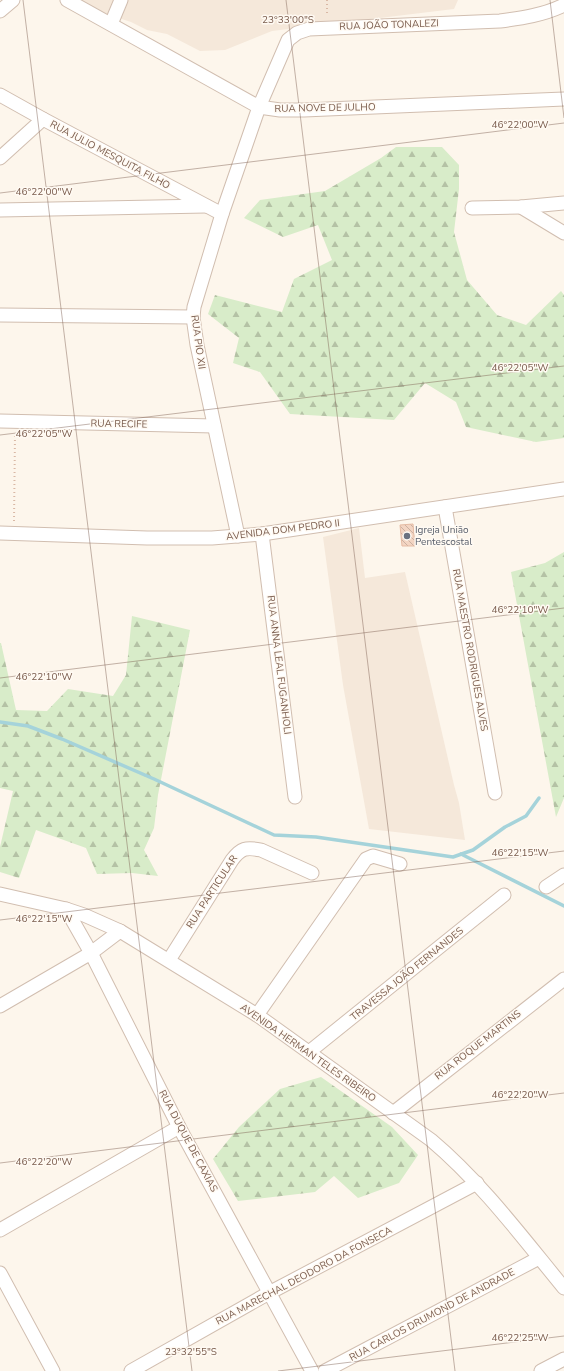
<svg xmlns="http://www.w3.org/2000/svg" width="564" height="1371" viewBox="0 0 564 1371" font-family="'Nunito Sans',sans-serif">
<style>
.residential{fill:#f5e8da}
.forest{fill:url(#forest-firs)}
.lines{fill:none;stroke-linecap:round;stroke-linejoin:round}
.stream{stroke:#a5d3da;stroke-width:3.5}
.building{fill:url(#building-back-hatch);stroke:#e6bba3}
.minor-casing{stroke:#d1beb0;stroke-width:15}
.path{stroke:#d9b8a5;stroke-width:2;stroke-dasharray:1 3;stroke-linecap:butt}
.minor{stroke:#fff;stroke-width:13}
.ticks{fill:none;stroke:#7a5c4d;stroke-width:1;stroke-opacity:0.45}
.worship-dot{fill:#6b7280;stroke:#fffaf3;stroke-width:1.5}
.labels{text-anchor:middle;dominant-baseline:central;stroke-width:3;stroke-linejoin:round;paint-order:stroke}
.street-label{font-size:10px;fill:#7a5c4d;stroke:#fffaf3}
.worship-label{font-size:10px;fill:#5b616d;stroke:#fffaf3;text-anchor:start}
.ticks-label{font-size:10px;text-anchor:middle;fill:#7a5c4d;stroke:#fffaf3;stroke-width:3;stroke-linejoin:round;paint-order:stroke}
</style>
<defs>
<pattern id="forest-firs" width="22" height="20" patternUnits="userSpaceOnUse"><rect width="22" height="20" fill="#d8ecc9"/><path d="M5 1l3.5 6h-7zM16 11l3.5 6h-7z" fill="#b4c2a5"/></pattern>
<pattern id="building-back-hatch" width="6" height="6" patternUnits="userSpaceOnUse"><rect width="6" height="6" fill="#f3d5c3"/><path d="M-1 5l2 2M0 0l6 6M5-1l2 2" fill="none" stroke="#cab0a1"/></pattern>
</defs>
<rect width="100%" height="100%" fill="#fdf6ec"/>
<g class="residential">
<polygon points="74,0 458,0 454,9 272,31 225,50 200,51 167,34 147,30 131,22 94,10"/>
<polygon points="359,528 365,578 405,572 454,785 459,803 465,840 369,829 343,685 323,537"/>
</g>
<g class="forest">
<polygon points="396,147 442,147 459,165 459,189 454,232 467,280 497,315 526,325 561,291 564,295 564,438 536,442 466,427 456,402 425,383 394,420 290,414 260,372 233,363 239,338 208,314 215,295 282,312 294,279 332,260 318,225 283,237 244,218 260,200 325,191 381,158"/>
<polygon points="564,552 564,798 556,817 511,572 545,563"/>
<polygon points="132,616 190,630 158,795 154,828 144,850 158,876 132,873 97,874 86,848 36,830 19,878 0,872 0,847 13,791 0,788 0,643 1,643 16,710 47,711 68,689 113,696 126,675"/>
<polygon points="321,1077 392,1127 418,1155 399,1183 358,1198 334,1176 315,1192 238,1201 213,1159 239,1127 280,1089"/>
</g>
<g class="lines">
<g class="stream">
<polyline points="0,722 28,726 62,739 154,779 274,835 316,837 453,857 473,850 505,827 526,816 539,798"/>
<polyline points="461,854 564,906"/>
</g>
</g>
<polygon class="building" points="413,524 415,546 402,546 400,525"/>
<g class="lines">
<defs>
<g id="minor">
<polyline points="67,0 259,107 280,110 304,110 564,99"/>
<polyline points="0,11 13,0"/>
<polyline points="111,24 121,0"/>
<polyline points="0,95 43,119 222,214"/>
<polyline points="0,158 43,119"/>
<polyline points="521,207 564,233"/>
<polyline points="472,208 521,207 564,203"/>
<polyline points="0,210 206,206"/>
<polyline points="0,315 193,317"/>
<polyline points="0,421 214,426"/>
<polyline points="445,507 495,793"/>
<polyline points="0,533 147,538 212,538 262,534 564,489"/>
<polyline points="262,534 295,797"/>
<path d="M238,536l-41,-191 -4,-28 1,-10 28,-93 37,-107 29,-67 9,-7 12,-4 191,-8c22,-3 44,-6 64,-16"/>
<polyline points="546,887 564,875"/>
<path d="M0,894l66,15 18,6 36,16 137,84 174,125c51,43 91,97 133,148"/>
<polyline points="66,909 91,953 179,1127 312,1371"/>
<path d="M169,960l63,-100c9,-12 14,-13 29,-10l51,23"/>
<polyline points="0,1006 91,953 120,931"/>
<polyline points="257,1015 366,859 373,856 400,864"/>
<polyline points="309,1052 504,895"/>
<polyline points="393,1113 564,979"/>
<polyline points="0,1230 179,1127"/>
<polyline points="0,1273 53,1371"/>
<polyline points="131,1371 269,1293 477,1183"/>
<polyline points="325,1371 539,1258"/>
<polyline points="541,1371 564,1359"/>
</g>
</defs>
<use href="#minor" class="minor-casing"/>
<g class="path">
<polyline points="327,0 327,16"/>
<polyline points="14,521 15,434"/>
</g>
<use href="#minor" class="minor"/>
</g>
<path class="ticks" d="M23,0l169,1371M286,0l169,1371M550,0l14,118M0,193l564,-70M0,435l564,-69M0,678l564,-70M0,920l564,-69M0,1163l564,-70M278,1371l286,-35"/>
<circle class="worship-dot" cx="407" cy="536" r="4"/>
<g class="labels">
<g class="street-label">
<text transform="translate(389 25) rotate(-2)">RUA JOÃO TONALEZI</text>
<text transform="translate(325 108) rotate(-1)">RUA NOVE DE JULHO</text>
<text transform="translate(110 155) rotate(28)">RUA JULIO MESQUITA FILHO</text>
<text transform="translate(198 342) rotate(82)">RUA PIO XII</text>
<text transform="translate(119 424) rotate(1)">RUA RECIFE</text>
<text transform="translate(283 530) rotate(-7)">AVENIDA DOM PEDRO II</text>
<text transform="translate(470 650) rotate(80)">RUA MAESTRO RODRIGUES ALVES</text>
<text transform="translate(279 665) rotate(83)">RUA ANNA LEAL FUGANHOLI</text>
<text transform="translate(212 892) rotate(-57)">RUA PARTICULAR</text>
<text transform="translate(407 974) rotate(-39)">TRAVESSA JOÃO FERNANDES</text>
<text transform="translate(478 1045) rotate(-38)">RUA ROQUE MARTINS</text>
<text transform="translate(308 1053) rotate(35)">AVENIDA HERMAN TELES RIBEIRO</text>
<text transform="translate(188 1141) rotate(62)">RUA DUQUE DE CAXIAS</text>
<text transform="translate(304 1276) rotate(-28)">RUA MARECHAL DEODORO DA FONSECA</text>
<text transform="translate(432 1315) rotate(-28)">RUA CARLOS DRUMOND DE ANDRADE</text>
</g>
<g class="worship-label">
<text x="415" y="530">Igreja União<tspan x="415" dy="12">Pentescostal</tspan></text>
</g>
</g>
<g class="ticks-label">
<text x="288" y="23">23°33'00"S</text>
<text x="520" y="128">46°22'00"W</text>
<text x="44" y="195">46°22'00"W</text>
<text x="520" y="371">46°22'05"W</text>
<text x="44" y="437">46°22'05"W</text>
<text x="520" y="613">46°22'10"W</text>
<text x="44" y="680">46°22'10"W</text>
<text x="520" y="856">46°22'15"W</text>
<text x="44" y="922">46°22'15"W</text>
<text x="520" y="1098">46°22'20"W</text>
<text x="44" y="1165">46°22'20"W</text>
<text x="520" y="1341">46°22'25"W</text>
<text x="191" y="1355">23°32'55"S</text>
</g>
</svg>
